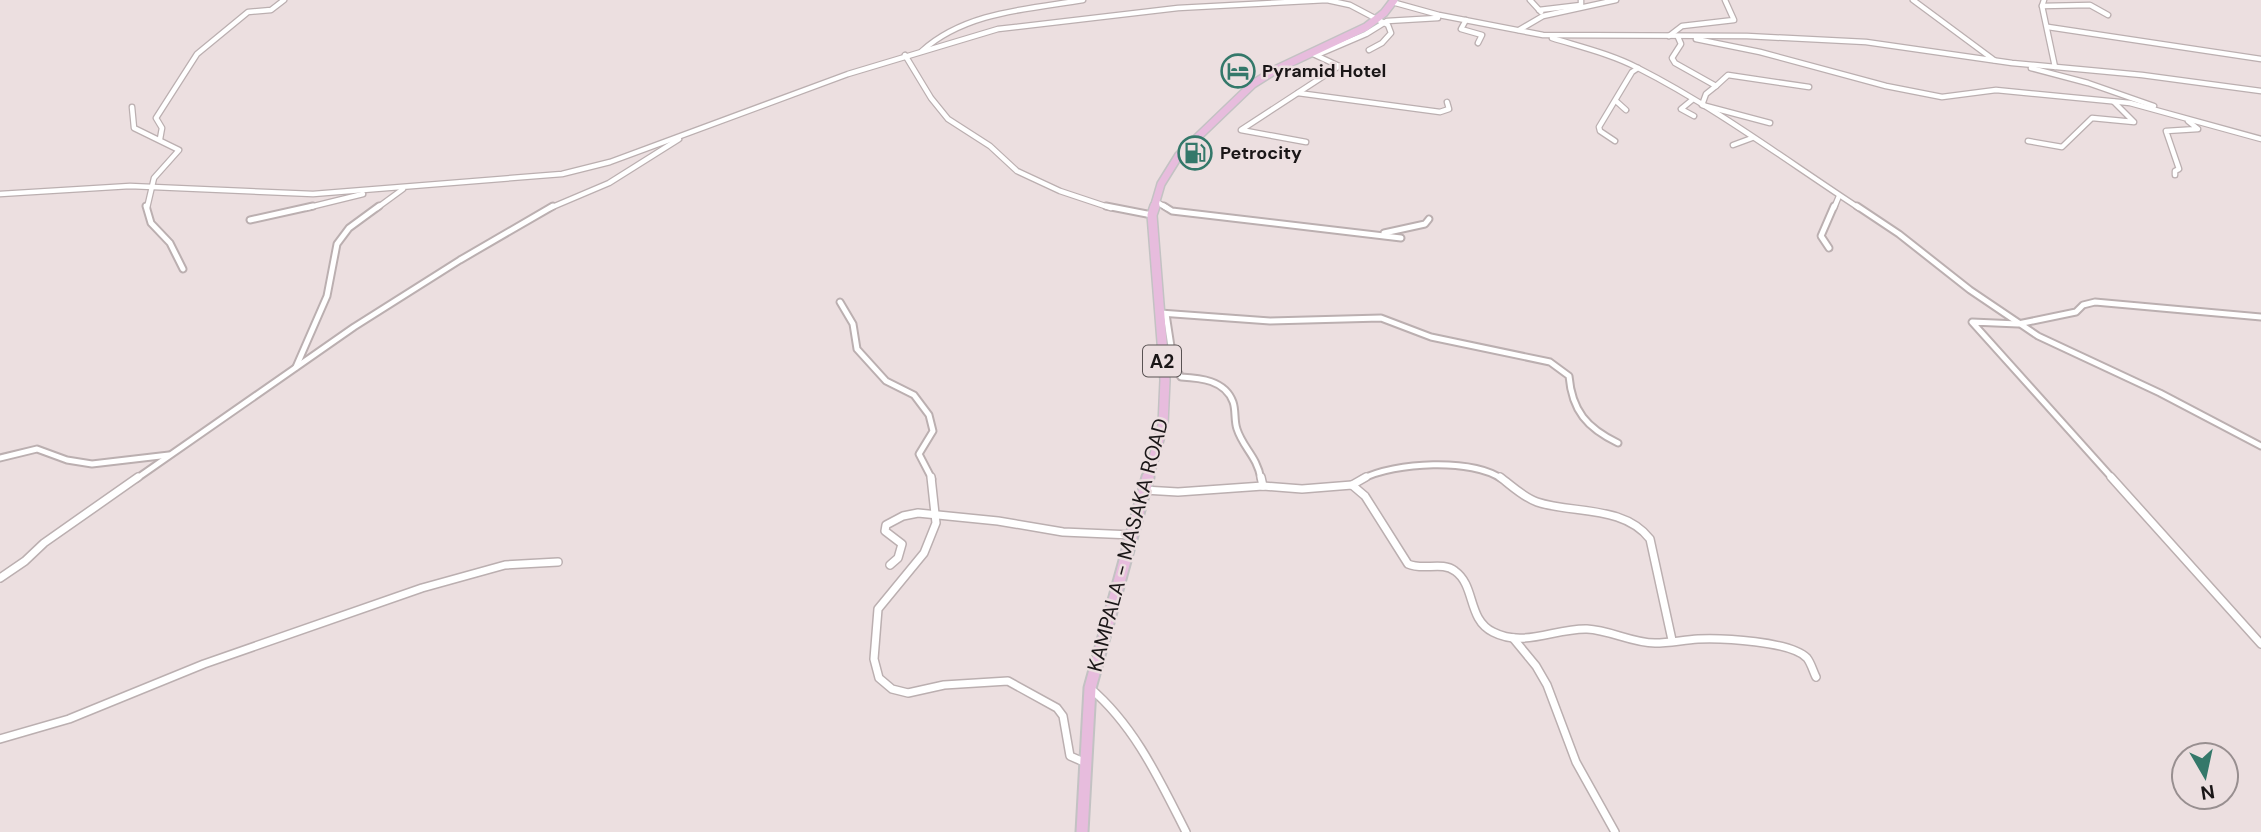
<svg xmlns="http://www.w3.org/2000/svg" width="2261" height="832" viewBox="0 0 2261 832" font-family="'DM Sans',sans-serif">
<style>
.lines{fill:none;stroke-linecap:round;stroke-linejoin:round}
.street-far2-casing{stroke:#bbafb0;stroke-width:7}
.street-far1-casing{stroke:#bbafb0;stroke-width:9}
.street-casing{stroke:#bbafb0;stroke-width:10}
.primary-far2-casing{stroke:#c3c2c3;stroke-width:10}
.primary-far1-casing{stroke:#c3c2c3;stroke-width:12}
.primary-casing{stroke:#c3c2c3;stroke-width:15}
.street-far2{stroke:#fff;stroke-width:4.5}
.street-far1{stroke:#fff;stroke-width:5}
.street{stroke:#fff;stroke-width:7}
.primary-far2{stroke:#e7bcdd;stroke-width:7}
.primary-far1{stroke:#e7bcdd;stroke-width:9}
.primary{stroke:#e7bcdd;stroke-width:11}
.labels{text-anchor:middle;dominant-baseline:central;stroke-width:5;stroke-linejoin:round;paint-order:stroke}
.far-poi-label{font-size:18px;font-weight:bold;fill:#1a1617;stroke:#ecdfe0;text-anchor:start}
.shield{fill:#ecdfe0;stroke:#595253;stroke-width:2}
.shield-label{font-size:19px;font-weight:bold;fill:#1a1617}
.street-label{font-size:21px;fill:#1a1617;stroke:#ecdfe0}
</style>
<rect width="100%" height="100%" fill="#ecdfe0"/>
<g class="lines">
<defs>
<g id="street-far2">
<polyline points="1530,0 1541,12"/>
<polyline points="1913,0 1994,60"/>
<polyline points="2044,0 2042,6 2055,67"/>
<polyline points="1392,2 1439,15 1543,35 1747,36 1866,42 2012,63 2142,75 2261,91"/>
<polyline points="2042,6 2090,5 2108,15"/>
<polyline points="1539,10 1581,5 1581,0"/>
<polyline points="1466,20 1461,29 1482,35 1478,43"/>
<polyline points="2048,27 2261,59"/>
<polyline points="1519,30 1543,16 1616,0"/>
<polyline points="1669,36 1682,26 1734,20 1725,0"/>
<polyline points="1678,37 1681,44 1672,58 1675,63 1716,86 1706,94 1702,105 1770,123"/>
<path d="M1552,38c29,9 59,16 86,30 77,39 149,93 221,140"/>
<polyline points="1696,39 1760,52 1886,86 1942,97 1996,90 2130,103 2261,139"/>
<path d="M922,51c43,-39 106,-42 161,-51"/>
<polyline points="905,55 931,98 948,119 990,146 1017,171 1060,191 1111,208"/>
<polyline points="1317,55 1366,34 1387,21 1438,18"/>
<polyline points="2031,68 2088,83 2154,106"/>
<polyline points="1716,86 1728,75 1809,87"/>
<polyline points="1298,93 1440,112 1449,109 1447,102"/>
<polyline points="1692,100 1681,109 1694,116"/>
<polyline points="1616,101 1626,110"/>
<polyline points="132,107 134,128 179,150 154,178 147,208"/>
<polyline points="160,139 162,128 156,118 197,54 248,12 271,10 284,0"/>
<polyline points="1615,141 1600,131 1599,127 1632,72 1638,68"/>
<polyline points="2028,141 2062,147 2092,118 2134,122 2114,102"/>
<polyline points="1306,142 1241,130 1339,66 1311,53"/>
<polyline points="1733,145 1752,138"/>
<polyline points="2175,175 2175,171 2179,169 2166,131 2198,129 2188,121"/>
<polyline points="0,194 130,186 313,194 562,174 610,162 848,74 998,29 1178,8 1327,0 1350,5 1388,25 1391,33 1382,43 1369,50"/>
<polyline points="1155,201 1167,208"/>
<polyline points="306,208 363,194"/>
<polyline points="377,208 403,189"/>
<polyline points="550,208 609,183 679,139"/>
<polyline points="1834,208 1839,196"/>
</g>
<g id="street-far1">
<polyline points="146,206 151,223 170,243 183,269"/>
<polyline points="1106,206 1152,215"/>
<polyline points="1164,206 1172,211 1401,238"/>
<polyline points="1857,206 1899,234 1970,290 2038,336 2160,393 2261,446"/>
<polyline points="250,220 313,206"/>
<polyline points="1384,233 1425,224 1429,219"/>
<polyline points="1829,248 1821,236 1834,206"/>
<polyline points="840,302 853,324 857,349 886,381 914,395 929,415 933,431 919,454 932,479"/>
<path d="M1160,313l110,8 111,-3 50,19 119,25 19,14c3,35 18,52 49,67"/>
<path d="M1166,314l8,52 7,11c19,1 44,3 52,25 3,8 1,19 4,27 6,19 20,27 24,50"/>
<polyline points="296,367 327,296 337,244 349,228 379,206"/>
<polyline points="0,458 37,449 67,460 92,464 169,455"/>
<polyline points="136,479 354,327 460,260 553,206"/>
<path d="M1362,479c33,-17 110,-21 140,0"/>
<polyline points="2113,479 1972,322 2018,324 2076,312 2083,305 2095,302 2261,317"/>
</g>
<g id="street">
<polyline points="931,477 936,523 924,553 878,609 874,659 879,678 892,689 908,693 944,685 1008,681 1057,708 1063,716 1070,756 1086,763"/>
<polyline points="1261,477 1263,486"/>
<path d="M1500,477c12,9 23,20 37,25 36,12 87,3 113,37l22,101"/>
<polyline points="2111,477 2261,644"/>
<polyline points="1352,485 1366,477"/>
<path d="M1144,490l34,2 85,-6 39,3 50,-4 13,11 43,68c15,7 34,-3 47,7 21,15 12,48 38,61 31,16 62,-4 94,-3 23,1 45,14 68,14 14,0 28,-3 43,-4 23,-1 93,2 109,19 4,5 6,13 9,19"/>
<polyline points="890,565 898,558 902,544 885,531 886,525 903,516 918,513 998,521 1063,532 1132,535"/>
<polyline points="0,578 25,561 44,543 138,477"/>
<polyline points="1513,638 1536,666 1547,685 1576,762 1615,832"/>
<path d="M1090,688c45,38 70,93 96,144"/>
<polyline points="0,739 69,719 204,664 422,588 505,565 558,562"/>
</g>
<polyline id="primary-far2" points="1154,208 1161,184 1179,155 1253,84 1277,69 1366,27 1384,13 1394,0"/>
<polyline id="primary-far1" points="1148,479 1163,425 1165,380 1152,215 1155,206"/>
<polyline id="primary" points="1082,832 1090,688 1148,477"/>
</defs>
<use href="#street-far2" class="street-far2-casing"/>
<use href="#street-far1" class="street-far1-casing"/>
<use href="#street" class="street-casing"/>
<use href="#primary-far2" class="primary-far2-casing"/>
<use href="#primary-far1" class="primary-far1-casing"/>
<use href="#primary" class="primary-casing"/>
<use href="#street-far2" class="street-far2"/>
<use href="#street-far1" class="street-far1"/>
<use href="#street" class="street"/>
<use href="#primary-far2" class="primary-far2"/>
<use href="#primary-far1" class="primary-far1"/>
<use href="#primary" class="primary"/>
</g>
<defs>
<symbol id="hotel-ring" viewBox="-11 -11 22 22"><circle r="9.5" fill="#ecdfe0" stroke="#34786a" stroke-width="1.5"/><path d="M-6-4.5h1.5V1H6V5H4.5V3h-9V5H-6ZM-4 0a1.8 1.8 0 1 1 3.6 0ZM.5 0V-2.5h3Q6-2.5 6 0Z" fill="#34786a"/></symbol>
<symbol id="fuel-ring" viewBox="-11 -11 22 22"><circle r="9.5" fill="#ecdfe0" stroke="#34786a" stroke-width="1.5"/><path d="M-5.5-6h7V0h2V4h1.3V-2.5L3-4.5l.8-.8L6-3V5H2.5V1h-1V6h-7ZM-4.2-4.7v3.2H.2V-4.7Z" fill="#34786a"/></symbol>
</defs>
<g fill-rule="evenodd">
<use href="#hotel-ring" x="1219" y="52" width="38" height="38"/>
<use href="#fuel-ring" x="1176" y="134" width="38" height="38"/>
</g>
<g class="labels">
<g class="far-poi-label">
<text x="1262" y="71">Pyramid Hotel</text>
<text x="1220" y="153">Petrocity</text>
</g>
<rect class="shield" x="1143" y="345.5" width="38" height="31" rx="5"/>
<g class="shield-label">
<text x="1162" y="361">A2</text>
</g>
<g class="street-label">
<text transform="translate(1128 545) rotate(-75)">KAMPALA - MASAKA ROAD</text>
</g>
</g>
<g transform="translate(2205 776) rotate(171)"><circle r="33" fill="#ecdfe0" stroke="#988f90" stroke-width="2"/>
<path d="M0-5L12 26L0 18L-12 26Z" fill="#34786a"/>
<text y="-10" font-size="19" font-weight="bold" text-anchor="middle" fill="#1a1617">N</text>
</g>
</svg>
